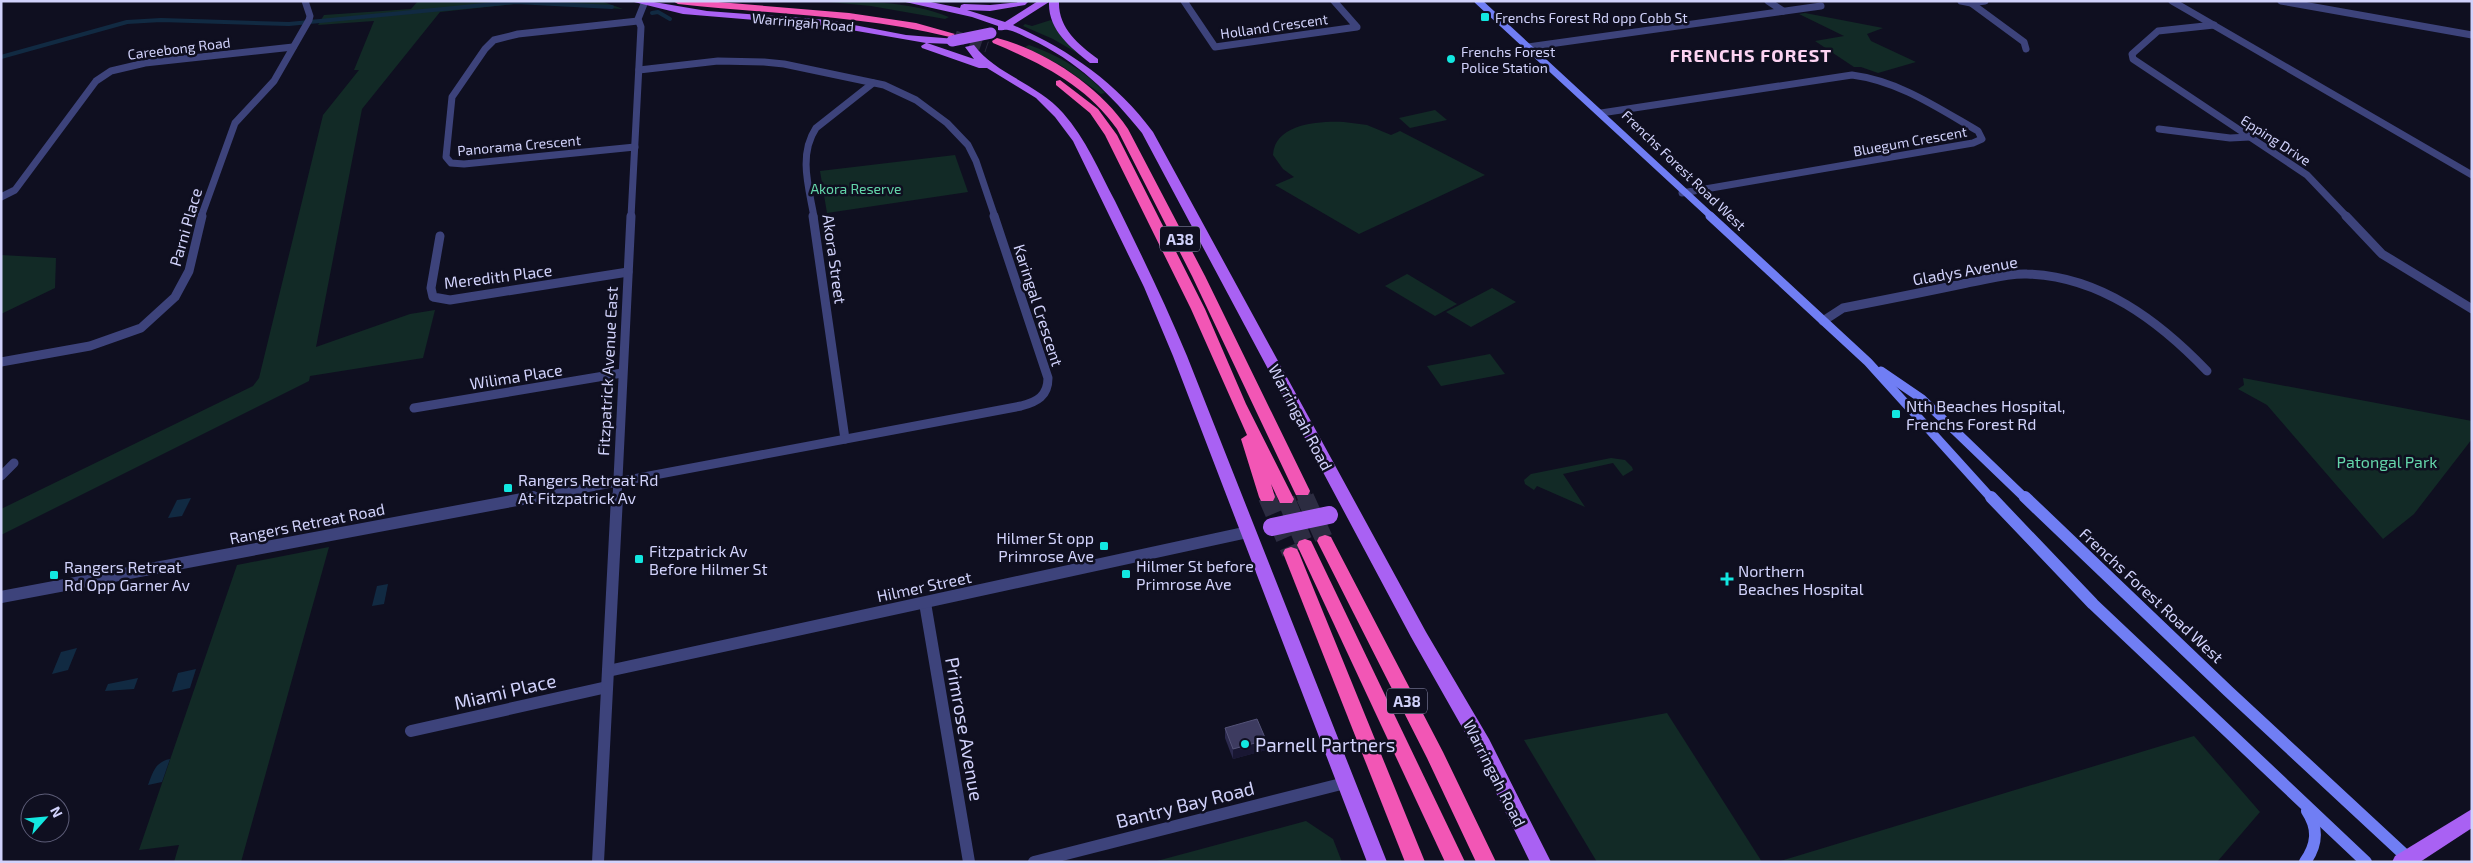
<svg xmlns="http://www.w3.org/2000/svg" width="2473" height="863" viewBox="0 0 2473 863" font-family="'Exo 2',sans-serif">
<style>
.green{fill:#122a26}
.water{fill:#112a42}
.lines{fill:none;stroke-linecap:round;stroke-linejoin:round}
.stream{stroke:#112a42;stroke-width:4}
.highway-tunnel-far2{stroke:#2c2c41;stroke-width:11;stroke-dasharray:11 5.5;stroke-linecap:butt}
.highway-tunnel-far1{stroke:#2c2c41;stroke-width:14;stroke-dasharray:14 7;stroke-linecap:butt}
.highway-tunnel{stroke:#2c2c41;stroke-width:18;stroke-dasharray:18 9;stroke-linecap:butt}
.street-far2{stroke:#3d437b;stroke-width:7}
.street-far1{stroke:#3d437b;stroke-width:9}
.street{stroke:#3d437b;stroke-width:12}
.secondary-far2{stroke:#707ef4;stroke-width:7}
.secondary-far1{stroke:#707ef4;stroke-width:9}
.secondary{stroke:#707ef4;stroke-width:12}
.primary{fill:#a961f3;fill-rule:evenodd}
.highway{fill:#f256b5;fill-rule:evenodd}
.primary-bridge-far1{stroke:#a961f3;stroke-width:11}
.primary-bridge{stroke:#a961f3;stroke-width:18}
.wall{fill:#2b294d}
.shaded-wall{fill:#191733}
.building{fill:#3d3b60;stroke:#545378}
.poi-dot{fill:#12e7e0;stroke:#0f0f20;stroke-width:2}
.labels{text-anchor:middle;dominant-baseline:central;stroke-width:5;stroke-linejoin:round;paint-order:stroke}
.far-poi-label{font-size:14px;fill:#d1d2fb;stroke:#0f0f20;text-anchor:start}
.far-street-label{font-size:14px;fill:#d1d2fb;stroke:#0f0f20}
.far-park-label{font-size:14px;fill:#64d5aa;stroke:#0f0f20}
.shield{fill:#0f0f20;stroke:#9798b9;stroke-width:1}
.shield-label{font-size:15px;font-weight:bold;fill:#d1d2fb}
.street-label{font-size:16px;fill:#d1d2fb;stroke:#0f0f20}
.poi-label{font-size:16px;fill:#d1d2fb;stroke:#0f0f20;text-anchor:start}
.park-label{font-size:16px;fill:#64d5aa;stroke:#0f0f20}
.far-district-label{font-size:18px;font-weight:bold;letter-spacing:1px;fill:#fcd3f2;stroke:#0f0f20}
.near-street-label{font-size:19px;fill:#d1d2fb;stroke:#0f0f20}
.near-poi-label{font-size:19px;fill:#d1d2fb;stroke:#0f0f20;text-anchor:start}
</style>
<rect width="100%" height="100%" fill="#0f0f20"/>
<g class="green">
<polygon points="418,1 601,1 623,9 523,3 440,12 362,109 316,347 410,314 435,310 423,358 310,376 309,381 1,535 1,509 253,386 259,378 323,115 359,70 354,70 374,21 318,25 324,15 411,9"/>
<path d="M819,1c42,0 91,0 130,16l-4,2 -74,-13z"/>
<polygon points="1805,13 1883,28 1867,34 1871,41 1916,62 1878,73 1861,67 1854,67 1815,41 1844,36 1799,14"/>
<polygon points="1051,20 1061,36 1084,57 1053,39 1023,26 1025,24 1032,26"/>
<path d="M1029,45c29,10 55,25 76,48l-4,1 -39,-28 -37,-19z"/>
<polygon points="1435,110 1447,120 1410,128 1399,118"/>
<path d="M1344,122l23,3 24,10 9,-4 85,44 -126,59 -84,-49 19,-8 -11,-8 -10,-14c2,-32 47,-34 71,-33z"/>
<polygon points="955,155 968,192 827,213 820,171"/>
<polygon points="1,255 56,258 55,288 1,314"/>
<polygon points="1407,274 1409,275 1457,304 1435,316 1385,286"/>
<polygon points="1492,288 1516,302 1471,327 1446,312"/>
<polygon points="1490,354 1505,374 1441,386 1427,366"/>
<polygon points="2243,378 2472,421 2472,439 2414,514 2383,539 2267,405 2238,389 2244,385"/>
<polygon points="1611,458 1625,460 1632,467 1633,470 1623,476 1613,463 1563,474 1585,507 1537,486 1534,490 1525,484 1524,480 1531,474"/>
<polygon points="329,547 241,862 174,862 179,845 139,850 237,565"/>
<polygon points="1667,713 1762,862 1597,862 1524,740"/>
<polygon points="2194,736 2260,812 2217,862 1777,862"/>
<polygon points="1306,821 1333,839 1342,862 1153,862"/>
</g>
<g class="water">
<polygon points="191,498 182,516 168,518 177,500"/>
<polygon points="388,584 384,604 372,606 377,586"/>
<polygon points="77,648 68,670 52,674 61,652"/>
<polygon points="196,669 190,688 172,692 178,673"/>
<polygon points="138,678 134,689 105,691 108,684"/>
<path d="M170,759l-8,23 -14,3c5,-13 7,-23 22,-26z"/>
</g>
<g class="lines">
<g class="stream">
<polyline points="652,13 658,12 670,19"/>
<polyline points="1,57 127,22 161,20 289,24 516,2 612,7"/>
</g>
<polyline class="highway-tunnel-far2" points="955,36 987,47"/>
<polyline class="highway-tunnel-far1" points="1302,491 1305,499"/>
<g class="highway-tunnel">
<polyline points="1267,497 1291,553"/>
<polyline points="1305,497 1325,541"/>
<polyline points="1286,499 1305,545"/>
</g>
<g class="street-far2">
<polyline points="1184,1 1215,47 1357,27 1334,1"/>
<polyline points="1768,1 1783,11"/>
<polyline points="1961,1 1971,3 1985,1"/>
<polyline points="2172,1 2472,175"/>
<polyline points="2281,1 2472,35"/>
<polyline points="1971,3 2024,42 2026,49"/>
<polyline points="2214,25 2158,31 2132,54 2133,59 2307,175 2347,217"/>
<polyline points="1528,47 1821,6"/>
<polyline points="639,70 718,61 764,62 784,64 884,85 916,100 947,123 968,145 976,161 995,217"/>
<path d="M1601,113l251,-38c47,6 86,33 126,56l4,8 -9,4 -291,50"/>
<polyline points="2159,129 2230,138 2250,137"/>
<polyline points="635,147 464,164 451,163 446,157 452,97 485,49 494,40 518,34 638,21"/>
<polyline points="1,197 15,190 96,81 111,71 145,63 293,47"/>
<polyline points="201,217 235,123 274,81 309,20 310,16 305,1"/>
<polyline points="631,217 641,27 638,19 644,4"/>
<path d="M814,217c-5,-29 -16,-62 2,-89l57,-45"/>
</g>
<g class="street-far1">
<polyline points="813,216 845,439"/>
<polyline points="2346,216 2382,254 2472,309"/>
<polyline points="440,236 431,288 433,297 450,300 628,272"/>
<path d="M1823,321l20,-13c41,-8 82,-16 124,-25 19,-3 40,-10 60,-9 73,2 132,47 180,97"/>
<polyline points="1,362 90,346 141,328 175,297 189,271 202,216"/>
<polyline points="414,408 622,373"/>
<polyline points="1,476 14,463"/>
<path d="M527,499l494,-93c16,-4 27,-10 27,-28l-54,-162"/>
<polyline points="617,499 631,216"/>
</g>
<g class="street">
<polyline points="1,597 533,497"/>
<polyline points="925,603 969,862"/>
<polyline points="608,671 1248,532"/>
<polyline points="411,731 607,687"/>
<polyline points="598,862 617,497"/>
<polyline points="1034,862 1345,783"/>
</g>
<polyline class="secondary-far2" points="1478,1 1712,217"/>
<g class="secondary-far1">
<polyline points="1710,216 1868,362 1992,499"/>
<polyline points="1881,371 1922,399 2026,499"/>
</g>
<g class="secondary">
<polyline points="1991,497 2093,604 2366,862"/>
<polyline points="2025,497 2228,691 2408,858"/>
<path d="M2305,862c12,-17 14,-33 2,-51"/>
</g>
<g class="primary">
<path d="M630,1h18l59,10 121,9 78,15 50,4 1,2 -5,3 -25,-1 47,16 -9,-12 9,-2c21,29 64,39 89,68 23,26 36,58 52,88 25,51 50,102 72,155l200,506h-20l-194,-506 -29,-69 -71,-146 -18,-24 -19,-19 -49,-30h-8l-57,-20 -1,-2 5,-3 -98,-17 -145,-12z"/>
<path d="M901,1h25l34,7 1,-3 3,-1 26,1 39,-4 -4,4 -35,6 -23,-1 38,12 33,-21h21c-1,27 19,43 39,58v4h-8c-20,-16 -42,-33 -41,-61l-36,23c56,25 103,57 140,107l273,500 63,107 62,123h-21l-55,-112 -64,-113 -269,-504c-31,-39 -66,-73 -112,-94 -7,-3 -15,-8 -22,-9 -3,-1 -6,1 -10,0v-4l-26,-9z"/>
<polygon points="2472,809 2472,828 2420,862 2392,862 2395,856"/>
</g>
<g class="highway">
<path d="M673,1h33l143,12 67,10 39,11 -5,3c-89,-22 -181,-23 -272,-33z"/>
<path d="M997,38c49,13 103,49 131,91l77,147 105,215 -2,4h-12l-2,-4 -102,-215 -75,-147c-30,-43 -76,-66 -124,-86l-1,-2z"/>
<polygon points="1060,80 1098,109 1117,135 1205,309 1246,404 1294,499 1292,503 1280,503 1271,484 1275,497 1273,501 1261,501 1259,497 1241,439 1247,435 1191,309 1105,135 1090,113 1056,85 1056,81"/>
<polygon points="1325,535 1331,537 1333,541 1443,752 1496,862 1476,862 1427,758 1317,541 1319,537"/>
<polygon points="1305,539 1311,541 1313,545 1465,862 1445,862 1297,545 1299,541"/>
<polygon points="1291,547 1297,549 1299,553 1425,862 1405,862 1283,553 1285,549"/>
</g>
<polyline class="primary-bridge-far1" points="952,41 991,33"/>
<polyline class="primary-bridge" points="1272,527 1329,515"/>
</g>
<polygon class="wall" points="1225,728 1266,750 1233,759 1225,738"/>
<polygon class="shaded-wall" points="1266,740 1266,750 1233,759 1233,749"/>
<polygon class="building" points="1257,719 1266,740 1233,749 1225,728"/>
<g class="poi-dot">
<rect x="1480" y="12" width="10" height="10" rx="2.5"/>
<circle cx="1451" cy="59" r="5"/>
<rect x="1891" y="409" width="10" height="10" rx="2.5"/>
<rect x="503" y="483" width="10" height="10" rx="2.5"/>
<rect x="1099" y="541" width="10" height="10" rx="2.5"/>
<rect x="634" y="554" width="10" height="10" rx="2.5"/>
<rect x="1121" y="569" width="10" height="10" rx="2.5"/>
<rect x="49" y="570" width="10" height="10" rx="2.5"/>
<path d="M1724.5 571.5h5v5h5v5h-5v5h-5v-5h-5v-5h5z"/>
<circle cx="1245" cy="744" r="5"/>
</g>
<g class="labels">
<g class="far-poi-label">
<text x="1495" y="17">Frenchs Forest Rd opp Cobb St</text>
<text x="1461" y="51">Frenchs Forest<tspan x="1461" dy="16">Police Station</tspan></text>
</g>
<g class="far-street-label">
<text transform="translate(803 22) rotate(5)">Warringah Road</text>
<text transform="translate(1274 26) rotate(-8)">Holland Crescent</text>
<text transform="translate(179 48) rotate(-7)">Careebong Road</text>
<text transform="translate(2276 140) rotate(33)">Epping Drive</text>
<text transform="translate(1910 141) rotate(-10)">Bluegum Crescent</text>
<text transform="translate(519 145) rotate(-5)">Panorama Crescent</text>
<text transform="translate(1684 170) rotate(44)">Frenchs Forest Road West</text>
</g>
<g class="far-park-label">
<text x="856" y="188">Akora Reserve</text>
</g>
<g class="shield">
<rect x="1160" y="226.5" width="40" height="25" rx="4"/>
<rect x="1387" y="688.5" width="40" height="25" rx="4"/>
</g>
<g class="shield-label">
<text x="1180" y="239">A38</text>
<text x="1407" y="701">A38</text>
</g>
<g class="street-label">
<text transform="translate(185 227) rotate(-74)">Parni Place</text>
<text transform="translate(835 259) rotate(82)">Akora Street</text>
<text transform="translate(1965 270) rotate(-10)">Gladys Avenue</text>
<text transform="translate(498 276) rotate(-7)">Meredith Place</text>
<text transform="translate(1039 305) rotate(72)">Karingal Crescent</text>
<text transform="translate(607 371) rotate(-87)">Fitzpatrick Avenue East</text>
<text transform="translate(516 376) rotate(-9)">Wilima Place</text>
<text transform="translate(1301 417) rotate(62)">Warringah Road</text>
<text transform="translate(307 523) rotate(-11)">Rangers Retreat Road</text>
<text transform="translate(924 586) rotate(-12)">Hilmer Street</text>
<text transform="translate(2152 595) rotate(43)">Frenchs Forest Road West</text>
<text transform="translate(1495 773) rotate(63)">Warringah Road</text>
</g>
<g class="poi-label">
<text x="1906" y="405">Nth Beaches Hospital,<tspan x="1906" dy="18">Frenchs Forest Rd</tspan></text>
<text x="518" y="479">Rangers Retreat Rd<tspan x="518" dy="18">At Fitzpatrick Av</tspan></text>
<text x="1094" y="537" text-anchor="end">Hilmer St opp<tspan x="1094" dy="18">Primrose Ave</tspan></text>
<text x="649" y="550">Fitzpatrick Av<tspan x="649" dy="18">Before Hilmer St</tspan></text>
<text x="1136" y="565">Hilmer St before<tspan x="1136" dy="18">Primrose Ave</tspan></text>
<text x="64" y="566">Rangers Retreat<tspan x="64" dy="18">Rd Opp Garner Av</tspan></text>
<text x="1738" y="570">Northern<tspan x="1738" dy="18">Beaches Hospital</tspan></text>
</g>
<g class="park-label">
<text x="2387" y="461">Patongal Park</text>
</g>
<g class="far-district-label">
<text x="1751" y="55">FRENCHS FOREST</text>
</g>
<g class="near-street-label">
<text transform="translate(505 691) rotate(-13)">Miami Place</text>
<text transform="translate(965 729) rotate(80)">Primrose Avenue</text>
<text transform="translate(1185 804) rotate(-14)">Bantry Bay Road</text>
</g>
<g class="near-poi-label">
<text x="1255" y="744">Parnell Partners</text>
</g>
</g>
<rect width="2473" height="863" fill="none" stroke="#d1d2fb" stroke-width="5"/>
<g transform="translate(45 818) rotate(63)"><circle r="24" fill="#0f0f20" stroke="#5d5d78"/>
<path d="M0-4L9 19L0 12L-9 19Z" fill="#12e7e0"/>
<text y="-8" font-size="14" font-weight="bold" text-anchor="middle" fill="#d1d2fb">N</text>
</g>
</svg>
